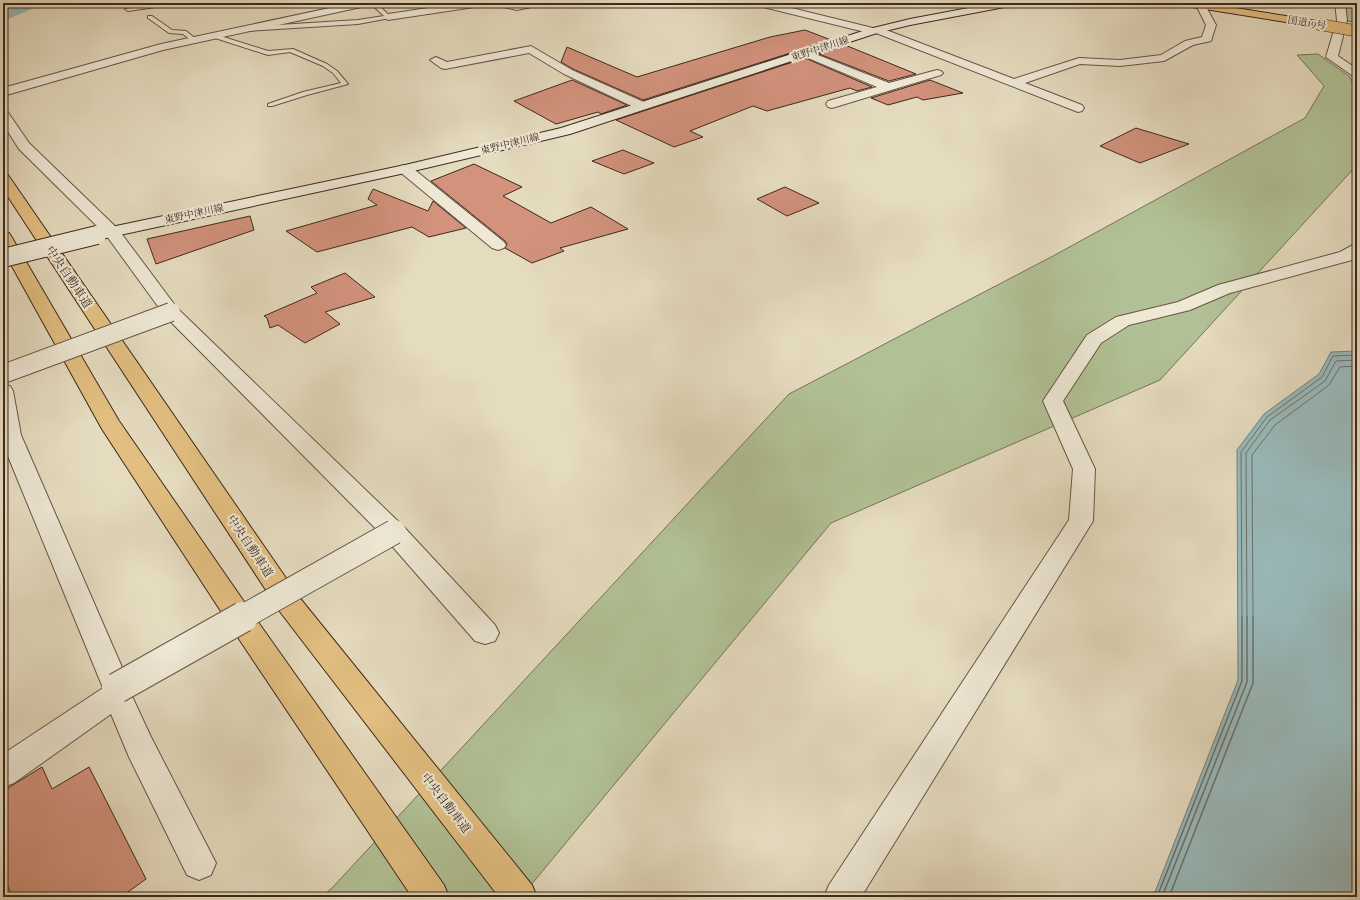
<svg xmlns="http://www.w3.org/2000/svg" width="1360" height="900" viewBox="0 0 1360 900" font-family="'IM FELL French Canon','Noto Serif JP',serif">
<style>
.green{fill:#b1c195;stroke:#787458}
.water{fill:#99b9ba;stroke:#757f7b}
.lines{fill:none;stroke-linecap:round;stroke-linejoin:round}
.shore-far1{stroke:#6c706b;stroke-width:1}
.shore{stroke:#6c706b;stroke-width:1.5}
.river{fill:#99b9ba;fill-rule:evenodd}
.building{fill:#d2927c;stroke:#3f281c}
.lane-casing{stroke:#685545;stroke-width:2}
.street-casing{stroke:#685545;stroke-width:2}
.secondary-casing{stroke:#3f281c;stroke-width:2}
.highway-casing{stroke:#3f281c;stroke-width:2}
.lane{fill:#eee8d5;fill-rule:evenodd}
.street{fill:#eee8d5;fill-rule:evenodd}
.secondary{fill:#eee8d5;fill-rule:evenodd}
.highway{fill:#e2be80;fill-rule:evenodd}
.street-bridge-far2-casing{stroke:#685545;stroke-width:20;stroke-linecap:butt}
.street-bridge-far1-casing{stroke:#685545;stroke-width:26;stroke-linecap:butt}
.street-bridge-casing{stroke:#685545;stroke-width:32;stroke-linecap:butt}
.secondary-bridge-casing{stroke:#3f281c;stroke-width:20;stroke-linecap:butt}
.highway-bridge-casing{stroke:#3f281c;stroke-width:12;stroke-linecap:butt}
.street-bridge-far2{stroke:#eee8d5;stroke-width:18}
.street-bridge-far1{stroke:#eee8d5;stroke-width:24}
.street-bridge{stroke:#eee8d5;stroke-width:30}
.secondary-bridge{stroke:#eee8d5;stroke-width:18}
.highway-bridge{stroke:#e2be80;stroke-width:11}
.labels{text-anchor:middle;dominant-baseline:central;stroke-width:4;stroke-linejoin:round;paint-order:stroke}
.far-street-label{font-size:10px;fill:#3f281c;stroke:#eee8d5}
.street-label{font-size:12px;fill:#3f281c;stroke:#eee8d5}
</style>
<rect width="100%" height="100%" fill="#e5dbbf"/>
<filter id="stains"><feTurbulence type="fractalNoise" baseFrequency=".005" numOctaves="4"/><feColorMatrix values="0 0 0 0 .2 0 0 0 0 .09 0 0 0 0 .02 0 0 0 .5 -.17"/></filter>
<radialGradient id="worn" r=".72"><stop offset=".6" stop-color="#630" stop-opacity="0"/><stop offset="1" stop-color="#630" stop-opacity=".3"/></radialGradient>
<g class="green">
<polygon points="1346,3 1357,3 1357,22 1346,21"/>
<polygon points="1318,54 1349,76 1357,90 1357,165 1160,380 831,523 521,897 321,897 332,888 789,394 1053,256 1305,118 1324,86 1297,55"/>
</g>
<polygon class="water" points="1357,351 1357,897 1153,897 1238,680 1237,450 1264,414 1319,374 1331,352"/>
<g class="lines">
<g class="shore-far1">
<polyline points="1242,618 1241,452 1267,417 1322,377 1333,356 1357,355"/>
<polyline points="1247,618 1246,453 1270,420 1325,381 1336,361 1357,360"/>
<polyline points="1253,618 1252,455 1275,425 1329,385 1340,367 1357,366"/>
</g>
<g class="shore">
<polyline points="1157,897 1242,681 1242,617"/>
<polyline points="1162,897 1247,682 1247,617"/>
<polyline points="1169,897 1253,683 1253,617"/>
</g>
<polygon class="river" points="12,3 40,3 37,7 3,21 3,7"/>
</g>
<g class="building">
<polygon points="805,30 831,40 643,100 573,69 561,62 567,47 637,77 770,37"/>
<polygon points="845,45 916,74 889,81 819,54"/>
<polygon points="805,58 872,87 857,91 850,88 767,111 753,106 690,131 703,137 674,147 616,120"/>
<polygon points="572,80 627,105 601,114 598,112 556,124 514,101"/>
<polygon points="930,80 963,93 923,100 917,97 888,105 871,98"/>
<polygon points="1136,128 1189,144 1140,163 1100,146"/>
<polygon points="623,150 654,163 624,174 592,161"/>
<polygon points="474,164 522,187 503,196 551,223 591,207 628,229 560,248 564,251 532,263 505,248 507,244 505,241 431,181"/>
<polygon points="785,187 819,203 787,216 757,199"/>
<polygon points="373,189 428,211 433,201 466,228 429,237 412,227 317,252 286,231 377,205 368,199"/>
<polygon points="250,216 254,230 156,264 147,239"/>
<polygon points="345,273 375,297 325,312 340,324 305,343 278,325 270,328 267,318 264,316 317,293 311,287"/>
<polygon points="42,767 52,789 89,767 146,879 121,897 12,897 3,874 3,791"/>
</g>
<g class="lines">
<defs>
<g id="lane">
<polygon points="166,3 183,3 128,11 125,9"/>
<polygon points="370,3 376,3 390,16 390,18 358,24 247,31 244,29 247,27 358,20 384,16"/>
<polygon points="148,16 152,16 172,30 186,31 197,40 192,41 183,34 169,33 148,18"/>
<polygon points="214,34 268,51 293,49 327,64 337,71 348,84 307,95 272,106 268,106 268,104 303,92 341,83 333,73 323,66 290,52 268,55 212,37 211,36"/>
</g>
<g id="street">
<polygon points="353,3 371,3 366,6 163,50 3,96 3,88 161,44"/>
<polygon points="462,3 486,3 481,6 388,20 383,17 388,14"/>
<polygon points="493,3 543,3 541,5 517,10 495,5"/>
<polygon points="754,3 771,3 873,28 881,28 1014,79 1079,58 1120,60 1161,55 1185,41 1202,37 1206,25 1196,5 1198,3 1204,3 1216,25 1211,41 1193,45 1164,61 1120,66 1080,64 1025,83 1082,105 1084,108 1082,111 1078,112 876,33 873,34 759,6"/>
<polygon points="1335,3 1345,3 1347,20 1338,56 1357,69 1357,77 1353,76 1326,57 1337,20"/>
<polygon points="531,46 572,70 646,103 648,106 646,109 638,109 564,74 529,53 445,69 441,68 430,60 436,57 447,62"/>
<polygon points="805,50 889,83 937,70 941,71 943,73 941,75 832,108 828,107 826,104 828,101 877,87 801,55 800,53"/>
<polygon points="3,110 7,111 29,143 118,229 177,308 403,526 495,625 499,633 495,641 485,644 475,641 385,538 165,316 106,235 19,149 3,124"/>
<polygon points="405,165 410,166 504,242 506,245 504,248 498,250 492,248 400,172 398,169 400,166"/>
<polygon points="1357,244 1357,256 1352,260 1230,293 1190,310 1129,325 1101,343 1063,401 1095,469 1093,521 861,897 824,897 829,885 1069,520 1073,469 1043,401 1087,335 1116,317 1178,302 1218,285 1340,252 1351,246"/>
<polygon points="3,385 10,386 13,391 21,435 131,688 131,694 151,737 216,863 211,875 199,880 187,875 129,757 111,714 14,783 3,787 3,754 103,688 3,444"/>
</g>
<polygon id="secondary" points="995,3 1015,3 1010,6 910,25 877,33 570,134 405,173 97,240 91,238 89,235 91,232 97,230 405,165 561,128 869,29 910,19"/>
<g id="highway">
<polygon points="1181,3 1204,3 1317,21 1322,24 1317,27 1186,6"/>
<polygon points="3,174 8,175 299,597 532,885 537,897 499,897 281,613 3,189"/>
<polygon points="3,231 9,233 11,236 119,421 263,629 444,885 449,897 412,897 243,645 102,429 3,250"/>
</g>
</defs>
<use href="#lane" class="lane-casing"/>
<use href="#street" class="street-casing"/>
<use href="#secondary" class="secondary-casing"/>
<use href="#highway" class="highway-casing"/>
<use href="#lane" class="lane"/>
<use href="#street" class="street"/>
<use href="#secondary" class="secondary"/>
<use href="#highway" class="highway"/>
<defs>
<polyline id="street-bridge-far2" points="3,374 171,312"/>
<polyline id="street-bridge-far1" points="241,618 394,532"/>
<polyline id="street-bridge" points="117,688 243,617"/>
<polyline id="secondary-bridge" points="3,258 97,235"/>
<polyline id="highway-bridge" points="1317,24 1357,31"/>
</defs>
<use href="#street-bridge-far2" class="street-bridge-far2-casing"/>
<use href="#street-bridge-far1" class="street-bridge-far1-casing"/>
<use href="#street-bridge" class="street-bridge-casing"/>
<use href="#secondary-bridge" class="secondary-bridge-casing"/>
<use href="#highway-bridge" class="highway-bridge-casing"/>
<use href="#street-bridge-far2" class="street-bridge-far2"/>
<use href="#street-bridge-far1" class="street-bridge-far1"/>
<use href="#street-bridge" class="street-bridge"/>
<use href="#secondary-bridge" class="secondary-bridge"/>
<use href="#highway-bridge" class="highway-bridge"/>
</g>
<g class="labels">
<g class="far-street-label">
<text transform="translate(1307 23) rotate(9)">国道19号</text>
<text transform="translate(820 49) rotate(-18)">東野中津川線</text>
<text transform="translate(510 144) rotate(-14)">東野中津川線</text>
<text transform="translate(194 214) rotate(-12)">東野中津川線</text>
</g>
<g class="street-label">
<text transform="translate(69 277) rotate(56)">中央自動車道</text>
<text transform="translate(250 546) rotate(56)">中央自動車道</text>
<text transform="translate(446 803) rotate(52)">中央自動車道</text>
</g>
</g>
<rect width="1360" height="900" fill="none" stroke="#e5dbbf" stroke-width="16"/>
<rect x="4" y="4" width="1352" height="892" fill="none" stroke="#3f281c" stroke-width="2"/>
<rect x="8" y="8" width="1344" height="884" fill="none" stroke="#3f281c"/>
<rect width="100%" height="100%" filter="url(#stains)"/>
<rect width="100%" height="100%" fill="url(#worn)"/>
</svg>
